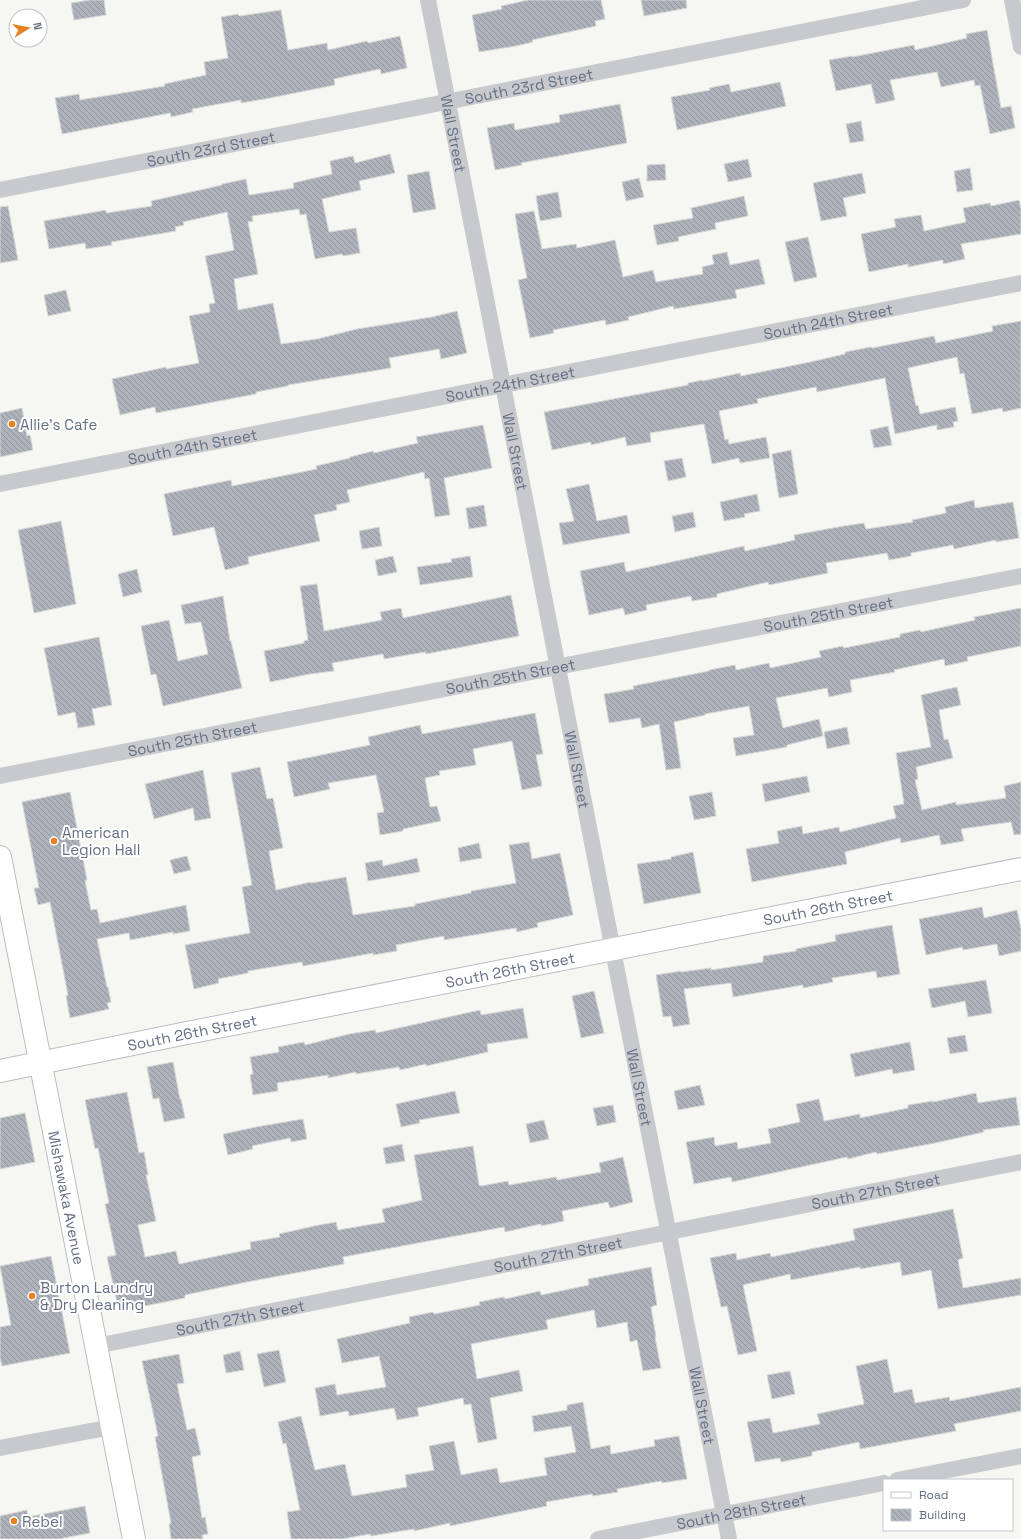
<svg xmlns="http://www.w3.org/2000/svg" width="1021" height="1539" viewBox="0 0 1021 1539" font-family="'Space Grotesk',sans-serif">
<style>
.building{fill:url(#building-back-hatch);stroke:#d7d8d6}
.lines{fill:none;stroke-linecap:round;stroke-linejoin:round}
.secondary-casing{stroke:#bbbdc3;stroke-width:24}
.street{stroke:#c7c9cd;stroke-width:16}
.secondary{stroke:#fff;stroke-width:22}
.poi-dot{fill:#e48225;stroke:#fff;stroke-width:1.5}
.labels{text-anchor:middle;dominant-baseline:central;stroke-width:4;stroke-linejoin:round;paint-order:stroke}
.street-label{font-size:15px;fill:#656f84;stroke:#fff}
.poi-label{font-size:15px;fill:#656f84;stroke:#fff;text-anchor:start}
</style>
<defs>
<pattern id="building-back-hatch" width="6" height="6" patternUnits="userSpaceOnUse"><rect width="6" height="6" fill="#aeb3bb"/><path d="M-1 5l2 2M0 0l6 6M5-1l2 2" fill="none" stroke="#91969e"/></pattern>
</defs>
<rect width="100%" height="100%" fill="#f6f7f3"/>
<g class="building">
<polygon points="90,0 104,0 106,15 74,20 71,3"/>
<polygon points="528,0 601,0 605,19 595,21 596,26 532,40 533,42 516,46 479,52 472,15 502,9 501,6"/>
<polygon points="641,0 686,0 687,8 644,16"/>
<polygon points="281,10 288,50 327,43 328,50 367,41 368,43 400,36 407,68 381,74 380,69 334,79 335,85 265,99 241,103 241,100 192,109 193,112 171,117 170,113 62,134 55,98 79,94 80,100 165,86 164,84 206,75 204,62 228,58 221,17 238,14 239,16"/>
<polygon points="987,30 1001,108 1011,106 1015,128 990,134 980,85 975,86 974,80 941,87 937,72 890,80 895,100 876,104 871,84 836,91 829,60 852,56 852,57 914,45 915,50 967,38 966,34"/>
<polygon points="780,82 786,106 677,130 671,97 710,90 709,88 729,84 731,92"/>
<polygon points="620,104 627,143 521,163 522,165 495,170 487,128 514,123 515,130 560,122 559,115"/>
<polygon points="861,121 864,141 850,143 846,124"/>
<polygon points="390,154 395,173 359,181 361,190 322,199 329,232 356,228 360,253 343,256 342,254 315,259 306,214 300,215 299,209 252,216 253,221 248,222 258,274 234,279 238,310 273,303 281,344 317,339 357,329 432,317 457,311 467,353 441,359 439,349 389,358 391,368 288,385 288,386 256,392 256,394 156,413 155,407 120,415 112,379 166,367 166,369 199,363 189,316 210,312 209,304 215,303 205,256 234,250 227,212 183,222 184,225 175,227 176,231 111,242 112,245 86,249 85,243 49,249 44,221 106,210 106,213 152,206 151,201 222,185 222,184 246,179 249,195 294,188 293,183 332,174 330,161 353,156 355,163"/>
<polygon points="748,159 752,177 728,182 724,164"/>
<polygon points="665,164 666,180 647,181 647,165"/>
<polygon points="970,168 973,190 957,192 954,171"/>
<polygon points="429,171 436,209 413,213 407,175"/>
<polygon points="862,173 866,193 843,198 847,216 821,221 813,183"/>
<polygon points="639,178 644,197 626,201 622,182"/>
<polygon points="558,192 562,217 540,221 536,196"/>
<polygon points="744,196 748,216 715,223 716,229 678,237 679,241 657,245 653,225 693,218 691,208"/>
<polygon points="1019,200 1021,209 1021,234 961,244 965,259 943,264 943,260 908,267 908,264 869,272 861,234 896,227 894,219 921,215 924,231 966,222 963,208 990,203 991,206"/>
<polygon points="8,206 18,260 0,263 0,207"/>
<polygon points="534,211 542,249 576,244 577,248 615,240 623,277 653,270 656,282 703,274 702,267 714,264 712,255 727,252 730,265 759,259 765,284 735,290 737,298 674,309 673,306 628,317 629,320 606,325 605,320 553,330 554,333 530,338 518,280 527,278 519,239 515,214"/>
<polygon points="808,237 817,277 794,282 785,242"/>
<polygon points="66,290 71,311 48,316 44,295"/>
<polygon points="1021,321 1021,408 1003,412 1002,408 972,414 964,373 960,374 957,357 908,368 916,406 918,405 920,414 955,407 958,421 953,422 954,427 937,430 937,425 895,434 885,378 817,392 816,387 757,399 758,403 719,411 725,440 728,439 729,444 766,437 770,458 740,463 739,458 712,464 704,424 650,433 651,442 627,446 625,437 591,445 591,442 552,450 544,412 688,385 688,383 703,380 703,381 740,373 741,376 810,362 845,354 845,352 871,347 872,348 934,336 936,343 993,331 992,326"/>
<polygon points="22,408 27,436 30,435 33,450 0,457 0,413"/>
<polygon points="483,425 492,468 444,478 450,515 435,517 429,478 425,479 424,472 347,490 350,502 336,505 337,510 314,515 320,541 248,557 249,564 225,570 214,527 173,536 164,494 231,480 232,486 317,469 316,466 350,458 350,457 373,451 374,453 418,443 416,437"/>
<polygon points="888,426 892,445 874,448 870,430"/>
<polygon points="791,450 798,494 779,498 772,454"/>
<polygon points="682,458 686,477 668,481 664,461"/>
<polygon points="589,484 597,521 627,515 630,533 563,545 559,523 574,521 566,489"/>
<polygon points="757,494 760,511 744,514 745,517 724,521 720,502"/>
<polygon points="974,500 975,508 1013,502 1019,538 996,542 996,540 954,549 953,545 911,553 911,556 889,560 887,553 826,563 828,573 769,585 768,582 717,594 717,597 692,601 691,596 646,605 647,610 625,615 623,608 589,615 580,571 624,562 626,572 744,546 745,551 795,540 794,535 844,526 864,523 866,529 913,522 912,520 946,513 945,507"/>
<polygon points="484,505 487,526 469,529 466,508"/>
<polygon points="693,512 696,527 675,532 672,516"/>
<polygon points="61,521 76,604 34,613 18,530"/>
<polygon points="379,527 382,546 362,549 359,531"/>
<polygon points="393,556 397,572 378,576 375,560"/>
<polygon points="470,556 473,577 420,585 417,567 452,562 451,559"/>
<polygon points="137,569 142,592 123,597 118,574"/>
<polygon points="317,584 324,631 382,620 380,612 401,608 403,618 511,595 519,636 426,654 425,652 384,659 383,654 332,663 334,671 310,674 270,682 264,651 304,643 304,641 308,640 300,586"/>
<polygon points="223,596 230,641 231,641 242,688 163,706 156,674 151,675 141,626 169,620 178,661 208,654 201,622 185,624 181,605"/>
<polygon points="1021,608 1021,646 967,657 968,661 945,666 944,659 894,670 895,672 850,680 852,692 829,697 827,688 776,698 783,728 819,719 823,736 787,745 787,747 736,756 733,738 754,735 749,706 705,714 705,715 674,722 681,768 666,770 659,724 642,728 640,718 609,723 604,694 634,689 633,686 709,671 709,670 735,665 736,670 769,663 770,668 821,657 819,651 843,646 844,648 900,637 900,634 920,630 921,632 975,620 974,617"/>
<polygon points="99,637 112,705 92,709 95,725 78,728 75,712 58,716 44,648"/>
<polygon points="957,687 961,705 939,710 944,740 948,739 953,758 916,767 918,779 915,780 922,810 956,802 956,805 1006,798 1004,786 1021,782 1021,834 1014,835 1011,822 961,829 964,841 941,845 939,835 901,843 900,838 845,852 847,864 752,882 746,849 779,843 777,831 802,826 803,834 839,827 840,832 896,818 893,806 904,804 896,753 931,747 921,695"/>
<polygon points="535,713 543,754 536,755 542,786 522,790 512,741 473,749 476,765 439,771 440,775 425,778 430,807 437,806 441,821 403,829 403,831 380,835 377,813 384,812 376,775 328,783 330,789 294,797 287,762 370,745 368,737 420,725 422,734"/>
<polygon points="847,727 850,744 827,749 824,732"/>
<polygon points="260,767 267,799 273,798 283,848 269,851 276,890 311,882 311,883 346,877 353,915 415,906 415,904 471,893 471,891 516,883 509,845 529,842 532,859 560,853 573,915 537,923 538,927 517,932 516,928 444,940 444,936 396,945 397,951 373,955 373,953 303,966 302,962 248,971 248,973 218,979 219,983 194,989 185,945 250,933 242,887 252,885 231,773"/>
<polygon points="203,770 211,818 195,821 193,808 154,819 145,784"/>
<polygon points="807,776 810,792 765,802 762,784"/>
<polygon points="70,792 87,880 85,881 91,910 97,909 100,923 186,905 190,931 173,934 173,932 130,940 129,933 97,939 107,987 108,987 111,1002 107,1003 109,1009 70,1018 66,996 68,995 50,902 38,905 34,888 39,888 22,802"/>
<polygon points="712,792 716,816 694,820 689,796"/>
<polygon points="479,843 482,858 460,862 458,848"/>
<polygon points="693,852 701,893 644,904 637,864 671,859 671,857"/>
<polygon points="187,856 191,870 174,874 170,860"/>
<polygon points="417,858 420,872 368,881 365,863 382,860 383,866"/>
<polygon points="982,907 984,918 1017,910 1021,929 1021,951 999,956 997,944 963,950 962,947 926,955 919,919"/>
<polygon points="892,925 900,974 877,978 876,971 832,978 833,982 803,988 803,985 733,997 731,983 684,989 690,1024 673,1027 671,1016 663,1017 656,975 681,971 681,972 711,968 711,970 763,962 763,956 796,951 796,949 836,941 835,935"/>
<polygon points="986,980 992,1013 968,1017 965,1001 932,1008 928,989"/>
<polygon points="594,991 604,1033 581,1038 572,996"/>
<polygon points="523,1008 528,1038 487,1044 488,1052 426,1066 426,1064 400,1070 399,1067 356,1074 356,1072 328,1078 328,1075 277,1083 278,1091 253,1095 250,1075 253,1074 250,1057 279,1052 278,1047 304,1042 305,1045 349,1034 375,1030 376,1033 480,1010 481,1015"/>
<polygon points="965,1035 968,1051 950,1054 947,1038"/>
<polygon points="910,1042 915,1070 893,1074 892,1069 855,1077 850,1054"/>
<polygon points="173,1062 180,1099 181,1099 185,1118 164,1122 159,1098 153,1099 147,1067"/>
<polygon points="700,1085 705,1105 678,1110 674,1091"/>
<polygon points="455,1091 460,1113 419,1120 420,1123 401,1127 396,1104"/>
<polygon points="127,1092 139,1153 144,1152 148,1175 146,1175 156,1221 138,1225 145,1257 176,1251 179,1264 251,1249 250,1242 280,1237 279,1234 314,1226 336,1222 338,1230 385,1222 382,1209 422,1200 414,1155 473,1146 479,1185 481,1186 508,1181 509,1185 556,1177 557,1180 601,1172 599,1163 623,1157 633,1202 610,1208 608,1202 562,1211 564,1221 541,1226 541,1224 505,1232 504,1227 343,1257 344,1264 247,1282 185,1295 185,1298 119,1311 107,1257 116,1255 105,1204 109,1203 98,1148 95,1149 85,1100"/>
<polygon points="976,1093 978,1103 1016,1097 1020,1125 983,1130 984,1132 940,1142 877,1154 876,1152 848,1159 847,1157 732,1182 731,1177 694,1184 686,1142 714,1137 715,1146 737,1142 738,1149 771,1143 768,1129 800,1122 796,1104 819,1099 824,1121 860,1114 860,1118 908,1108 908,1105 933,1101 933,1102"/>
<polygon points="613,1105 616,1122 597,1126 593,1108"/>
<polygon points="25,1113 35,1162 0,1169 0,1118"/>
<polygon points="303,1119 307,1139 291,1142 290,1138 252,1146 253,1149 228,1155 223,1134 256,1127"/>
<polygon points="544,1120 549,1139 530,1143 526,1124"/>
<polygon points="402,1144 405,1161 386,1164 383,1148"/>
<polygon points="953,1209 963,1258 958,1260 963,1288 1021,1278 1021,1295 938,1309 931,1270 902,1276 900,1262 860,1269 860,1267 791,1280 790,1274 743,1285 757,1351 738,1355 727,1306 721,1307 710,1258 736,1253 737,1260 770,1253 771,1257 855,1240 853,1229"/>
<polygon points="51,1256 70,1353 2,1366 0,1358 0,1327 11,1325 0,1266"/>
<polygon points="651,1267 657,1305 651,1307 656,1337 655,1337 661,1368 643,1371 637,1340 630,1342 627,1322 597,1328 594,1310 546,1320 548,1329 471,1344 477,1379 519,1370 523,1391 490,1398 497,1439 478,1443 471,1404 464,1405 463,1398 417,1408 419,1416 397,1420 394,1408 349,1416 348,1411 320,1416 315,1388 335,1384 337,1395 386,1387 379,1356 342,1363 337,1339 410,1323 409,1317 433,1312 434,1314 480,1305 479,1302 504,1297 505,1299 540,1291 541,1295 589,1285 588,1279"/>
<polygon points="279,1350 286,1382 264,1387 257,1354"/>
<polygon points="240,1351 244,1370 226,1373 223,1355"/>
<polygon points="179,1354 184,1383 177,1384 187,1430 195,1428 201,1455 192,1457 202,1518 205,1517 208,1534 202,1535 203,1539 171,1539 169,1524 171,1523 155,1437 158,1436 142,1361"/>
<polygon points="887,1359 894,1393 912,1389 915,1403 949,1397 950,1401 1021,1387 1021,1411 954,1424 956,1431 860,1449 859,1442 812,1452 812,1456 781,1462 780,1458 755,1462 747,1422 770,1418 773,1433 820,1424 817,1414 864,1404 856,1366"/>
<polygon points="790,1371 795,1394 772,1399 767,1375"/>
<polygon points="583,1402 591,1449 610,1445 611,1454 655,1446 654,1440 679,1436 687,1479 662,1483 661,1481 617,1489 618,1492 593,1496 592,1494 546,1502 547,1506 450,1526 450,1523 414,1531 414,1529 371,1536 370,1534 342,1539 291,1539 287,1512 300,1510 286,1443 283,1444 278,1422 301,1416 315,1470 345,1464 352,1496 407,1487 405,1475 434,1470 429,1446 454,1441 461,1475 497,1468 500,1483 547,1475 544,1458 576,1452 571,1426 534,1432 532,1416 567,1410 567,1405"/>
<polygon points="85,1506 90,1533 59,1539 0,1539 0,1516 27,1510 28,1517"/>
</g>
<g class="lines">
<defs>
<g id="secondary">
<path id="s7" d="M0,857l134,682"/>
<path id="s8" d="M0,1071l182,-37 839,-165"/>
</g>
</defs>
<use href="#secondary" class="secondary-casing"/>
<g class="street">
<path id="s1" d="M428,0l189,971 112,568"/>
<polyline points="1012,0 1021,47"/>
<path id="s2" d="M0,190l963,-190"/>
<path id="s3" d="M0,484l1021,-201"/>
<path id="s4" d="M0,776l1021,-200"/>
<path id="s5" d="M96,1346l925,-184"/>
<polyline points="0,1448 112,1427"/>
<polyline points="897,1480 1021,1456"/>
<path id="s6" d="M598,1539l286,-56"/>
</g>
<use href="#secondary" class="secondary"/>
</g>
<g class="poi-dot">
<circle cx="12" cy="424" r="4"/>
<circle cx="54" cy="841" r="4"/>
<circle cx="32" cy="1296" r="4"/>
<circle cx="14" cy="1521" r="4"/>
</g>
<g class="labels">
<g class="street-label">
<text stroke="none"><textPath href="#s2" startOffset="539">South 23rd Street</textPath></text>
<text stroke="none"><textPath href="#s1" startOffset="136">Wall Street</textPath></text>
<text stroke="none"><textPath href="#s2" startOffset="215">South 23rd Street</textPath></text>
<text stroke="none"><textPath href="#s3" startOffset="844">South 24th Street</textPath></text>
<text stroke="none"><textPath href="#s3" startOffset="520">South 24th Street</textPath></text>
<text stroke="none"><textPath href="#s3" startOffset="196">South 24th Street</textPath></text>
<text stroke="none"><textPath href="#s1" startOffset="460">Wall Street</textPath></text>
<text stroke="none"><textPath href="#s4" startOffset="844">South 25th Street</textPath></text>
<text stroke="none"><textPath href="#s4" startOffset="520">South 25th Street</textPath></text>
<text stroke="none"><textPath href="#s4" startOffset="196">South 25th Street</textPath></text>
<text stroke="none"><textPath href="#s1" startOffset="784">Wall Street</textPath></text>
<text stroke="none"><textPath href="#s8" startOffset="844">South 26th Street</textPath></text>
<text stroke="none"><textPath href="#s8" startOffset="520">South 26th Street</textPath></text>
<text stroke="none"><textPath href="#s8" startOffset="196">South 26th Street</textPath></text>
<text stroke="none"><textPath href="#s1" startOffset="1108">Wall Street</textPath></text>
<text stroke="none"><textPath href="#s5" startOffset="795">South 27th Street</textPath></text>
<text stroke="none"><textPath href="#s7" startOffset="347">Mishawaka Avenue</textPath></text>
<text stroke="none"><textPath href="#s5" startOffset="471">South 27th Street</textPath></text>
<text stroke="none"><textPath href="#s5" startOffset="147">South 27th Street</textPath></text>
<text stroke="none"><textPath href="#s1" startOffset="1432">Wall Street</textPath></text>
<text stroke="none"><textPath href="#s6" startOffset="146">South 28th Street</textPath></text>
</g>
<g class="poi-label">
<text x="20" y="424">Allie's Cafe</text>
<text x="62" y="832">American<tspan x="62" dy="17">Legion Hall</tspan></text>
<text x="40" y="1287">Burton Laundry<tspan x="40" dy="17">&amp; Dry Cleaning</tspan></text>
<text x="22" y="1521">Rebel</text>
</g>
</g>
<rect x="883" y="1479" width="130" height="52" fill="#ffffff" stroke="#c1c5ce"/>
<rect x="891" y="1492" width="20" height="6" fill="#ffffff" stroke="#c1c5ce"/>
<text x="919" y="1499" font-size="12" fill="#656f84">Road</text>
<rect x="891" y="1509" width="20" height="12" fill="url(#building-back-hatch)" stroke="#c1c5ce"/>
<text x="919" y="1519" font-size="12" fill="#656f84">Building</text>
<g transform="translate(28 28) rotate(79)"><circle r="19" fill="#ffffff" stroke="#c1c5ce"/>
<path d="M0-3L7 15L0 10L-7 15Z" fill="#e48225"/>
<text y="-6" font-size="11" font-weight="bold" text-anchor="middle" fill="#656f84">N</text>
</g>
</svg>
